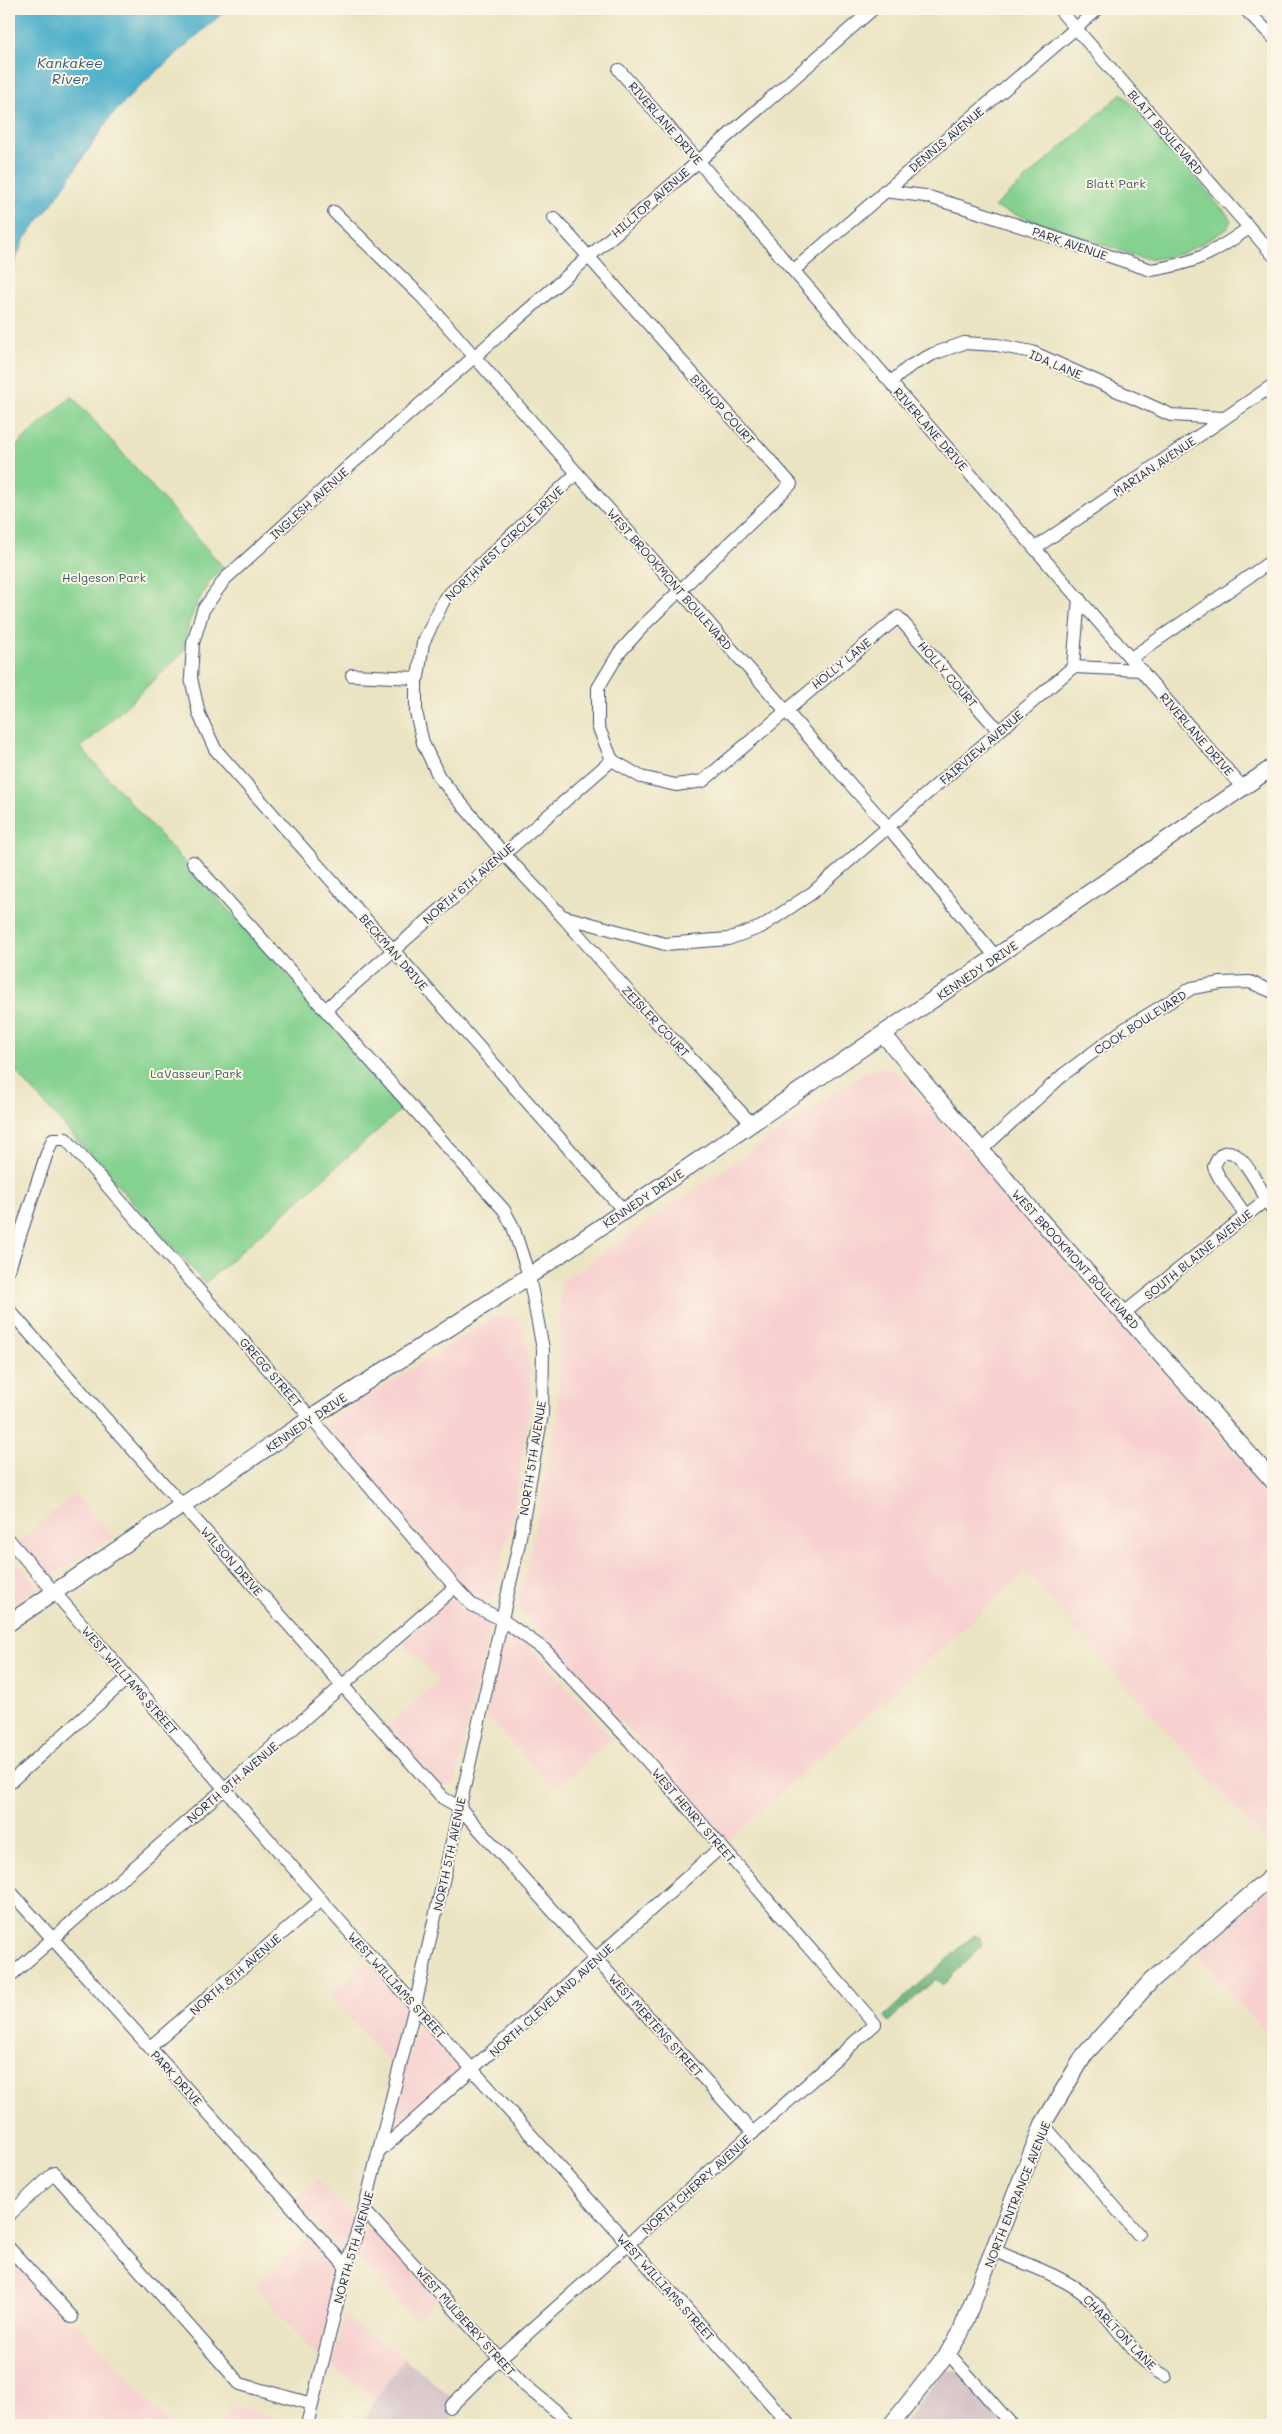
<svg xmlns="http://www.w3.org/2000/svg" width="1282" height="2434" viewBox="0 0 1282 2434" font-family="Mali,sans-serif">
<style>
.built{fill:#f7d0cf}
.industrial{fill:#d2bec5}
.green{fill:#85d290;stroke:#508077}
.forest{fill:#6cb47a;stroke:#44726c}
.water{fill:#4bafca;stroke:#336f94}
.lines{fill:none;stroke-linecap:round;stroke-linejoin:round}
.minor-casing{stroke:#3a4a6d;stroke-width:14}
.major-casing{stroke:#3a4a6d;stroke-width:18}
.minor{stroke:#fff;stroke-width:12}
.major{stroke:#fff;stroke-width:16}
.labels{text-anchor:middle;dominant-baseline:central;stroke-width:4;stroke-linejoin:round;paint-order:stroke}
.street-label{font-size:12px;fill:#1b2f5e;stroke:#fcf5e5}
.park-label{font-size:12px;fill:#36586a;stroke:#fcf5e5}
.water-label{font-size:14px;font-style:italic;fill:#2c5c84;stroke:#fcf5e5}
</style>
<rect width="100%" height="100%" fill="#fcf5e5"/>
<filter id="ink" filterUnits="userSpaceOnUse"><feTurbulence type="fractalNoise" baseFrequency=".02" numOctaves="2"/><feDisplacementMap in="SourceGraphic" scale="10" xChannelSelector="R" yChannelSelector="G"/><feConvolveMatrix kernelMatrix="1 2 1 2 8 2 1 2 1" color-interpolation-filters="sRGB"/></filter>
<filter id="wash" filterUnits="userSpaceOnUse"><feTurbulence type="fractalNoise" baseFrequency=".0096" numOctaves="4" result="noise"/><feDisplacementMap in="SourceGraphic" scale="20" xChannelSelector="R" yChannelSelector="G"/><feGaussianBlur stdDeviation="1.12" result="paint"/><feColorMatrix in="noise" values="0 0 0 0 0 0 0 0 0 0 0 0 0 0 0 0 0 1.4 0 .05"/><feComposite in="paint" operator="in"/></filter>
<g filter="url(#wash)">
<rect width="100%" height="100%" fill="#ebe4c3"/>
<g class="built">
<polygon points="881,1067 899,1073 1273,1497 1273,1850 1025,1573 728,1840 518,1606 558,1418 561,1282 861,1075"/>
<polygon points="503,1315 516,1318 525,1331 530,1370 531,1402 515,1505 494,1595 488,1602 480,1600 462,1585 326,1426 331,1419 493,1318"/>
<polygon points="75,1494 113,1537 49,1577 18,1542"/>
<polygon points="9,1552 35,1584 33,1590 9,1607"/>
<polygon points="455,1597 482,1614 487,1619 490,1630 455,1782 448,1787 438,1782 388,1726 438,1681 403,1641"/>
<polygon points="514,1637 520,1638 532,1648 612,1738 554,1790 495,1724 486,1717 500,1646 509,1638"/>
<polygon points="1273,1887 1273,2042 1197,1953"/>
<polygon points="368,1961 406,2005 391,2065 329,1995"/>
<polygon points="418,2023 425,2026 463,2070 397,2128 393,2120"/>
<polygon points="318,2179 353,2219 346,2245 341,2251 294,2201"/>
<polygon points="370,2228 375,2230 438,2299 416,2320 358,2257 365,2232"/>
<polygon points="309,2236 339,2273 318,2358 254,2285"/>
<polygon points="9,2256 71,2324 76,2321 170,2425 9,2425"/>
<polygon points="344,2317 405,2358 376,2398 332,2367"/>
<polygon points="229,2405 298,2425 222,2425"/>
</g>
<g class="industrial">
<polygon points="405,2358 452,2398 448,2409 458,2425 362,2425 376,2398"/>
<polygon points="945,2369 958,2372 1005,2425 903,2425"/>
</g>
<g class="green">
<path d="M1122,93l104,120 5,7 -4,9c-27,16 -51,32 -85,29l-148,-51z"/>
<polygon points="72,396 223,567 209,582 196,605 189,622 182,654 81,748 396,1095 404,1107 205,1283 9,1064 9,452"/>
</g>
<polygon class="forest" points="974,1935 980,1937 982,1946 942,1986 936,1979 888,2022 884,2016"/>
<polygon class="water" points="9,9 227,9 138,88 111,116 52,204 25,238 9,275"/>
</g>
<g filter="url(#ink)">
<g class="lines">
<defs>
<g id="minor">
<polyline points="1059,9 1273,255"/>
<polyline points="1245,9 1273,37"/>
<polyline points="619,70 1243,788"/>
<path d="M884,191l41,5 44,13 182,61c45,-7 61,-16 98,-42"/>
<polyline points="334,212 423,298 888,827 996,957"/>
<polyline points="554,218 791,484 646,623 619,653 598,688 598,726 612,760"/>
<polyline points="794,270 1098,9"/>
<polyline points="891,382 910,366 933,354 964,343 997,345 1032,352 1171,415 1224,418"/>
<polyline points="577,473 445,598 423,643 418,677 416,678 416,712 423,743 439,777 503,853 562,916 665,944 728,939 761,927 812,893 1073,667 1079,598"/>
<polyline points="1035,548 1273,385"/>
<polyline points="1131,658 1273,560"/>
<polyline points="1073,667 1142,670"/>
<polyline points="352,675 416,678"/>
<polyline points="612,760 641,777 676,785 703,781 898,617 999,731"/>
<polyline points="193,862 504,1210 513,1227 529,1276 543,1349 542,1414 518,1548 415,2006 364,2210 346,2267 307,2425"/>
<polyline points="562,916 634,998 752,1124"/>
<polyline points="326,1009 612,760"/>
<polyline points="980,1151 1064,1074 1123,1030 1192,988 1221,983 1250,982 1273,992"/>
<polyline points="624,1211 215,749 199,714 191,678 193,643 203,610 225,579 348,467 873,9"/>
<path d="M1246,1216l-27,-39 -5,-10c17,-47 50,30 59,44"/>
<polyline points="9,1269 46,1156 53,1139 66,1139 311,1418 455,1587 472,1605 501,1619 545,1650 630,1741 875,2024 500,2358 450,2407"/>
<polyline points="9,1310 431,1785 443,1798 459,1807 753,2133"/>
<polyline points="1124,1313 1273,1194"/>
<polyline points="9,1540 321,1900 790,2425"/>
<polyline points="9,1783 128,1678"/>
<polyline points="9,1890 346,2267"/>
<polyline points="9,1977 455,1587"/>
<polyline points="150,2047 321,1900"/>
<polyline points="1043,2124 1138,2234"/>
<polyline points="380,2151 721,1847"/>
<polyline points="364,2210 522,2383 573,2425"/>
<polyline points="9,2215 54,2173 240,2384 312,2404"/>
<polyline points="9,2248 72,2317"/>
<path d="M993,2250c29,13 74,27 97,49 26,24 43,59 75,77"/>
<polyline points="948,2353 1012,2425"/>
</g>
<g id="major">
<polyline points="883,1034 1036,1215 1273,1481"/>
<polyline points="9,1623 311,1418 529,1276 1273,767"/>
<polyline points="891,2425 948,2353 960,2334 1043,2124 1085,2054 1151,1981 1273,1875"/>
</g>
</defs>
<use href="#minor" class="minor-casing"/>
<use href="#major" class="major-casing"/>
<use href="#minor" class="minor"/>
<use href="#major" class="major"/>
</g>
</g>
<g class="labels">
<g class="street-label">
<text transform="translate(666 123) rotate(49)">RIVERLANE DRIVE</text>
<text transform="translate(1166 132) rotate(49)">BLATT BOULEVARD</text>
<text transform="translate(946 139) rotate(-40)">DENNIS AVENUE</text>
<text transform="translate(650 202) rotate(-41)">HILLTOP AVENUE</text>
<text transform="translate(1070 243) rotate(19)">PARK AVENUE</text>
<text transform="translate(1056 364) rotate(23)">IDA LANE</text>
<text transform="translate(723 409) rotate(48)">BISHOP COURT</text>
<text transform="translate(931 429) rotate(49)">RIVERLANE DRIVE</text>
<text transform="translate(1154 466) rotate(-34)">MARIAN AVENUE</text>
<text transform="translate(309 503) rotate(-42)">INGLESH AVENUE</text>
<text transform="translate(504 543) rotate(-44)">NORTHWEST CIRCLE DRIVE</text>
<text transform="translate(670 579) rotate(49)">WEST BROOKMONT BOULEVARD</text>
<text transform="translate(841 663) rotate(-39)">HOLLY LANE</text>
<text transform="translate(948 674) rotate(49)">HOLLY COURT</text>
<text transform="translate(1197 734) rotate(49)">RIVERLANE DRIVE</text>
<text transform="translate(981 747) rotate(-41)">FAIRVIEW AVENUE</text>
<text transform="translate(468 883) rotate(-41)">NORTH 6TH AVENUE</text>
<text transform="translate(394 952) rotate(49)">BECKMAN DRIVE</text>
<text transform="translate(977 970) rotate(-34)">KENNEDY DRIVE</text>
<text transform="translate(656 1021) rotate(47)">ZEISLER COURT</text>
<text transform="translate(1140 1022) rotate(-33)">COOK BOULEVARD</text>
<text transform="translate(643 1198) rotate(-34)">KENNEDY DRIVE</text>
<text transform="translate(1198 1254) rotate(-39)">SOUTH BLAINE AVENUE</text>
<text transform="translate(1076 1259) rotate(48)">WEST BROOKMONT BOULEVARD</text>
<text transform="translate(271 1372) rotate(49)">GREGG STREET</text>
<text transform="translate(306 1422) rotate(-34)">KENNEDY DRIVE</text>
<text transform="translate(532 1458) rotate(-81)">NORTH 5TH AVENUE</text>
<text transform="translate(232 1561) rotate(49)">WILSON DRIVE</text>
<text transform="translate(130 1680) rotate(49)">WEST WILLIAMS STREET</text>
<text transform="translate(232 1782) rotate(-41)">NORTH 9TH AVENUE</text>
<text transform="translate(694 1815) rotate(49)">WEST HENRY STREET</text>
<text transform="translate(449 1854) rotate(-78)">NORTH 5TH AVENUE</text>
<text transform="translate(235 1974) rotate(-41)">NORTH 8TH AVENUE</text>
<text transform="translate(397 1985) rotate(48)">WEST WILLIAMS STREET</text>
<text transform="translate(551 2000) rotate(-42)">NORTH CLEVELAND AVENUE</text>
<text transform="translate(656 2025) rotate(48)">WEST MERTENS STREET</text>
<text transform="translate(177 2078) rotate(48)">PARK DRIVE</text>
<text transform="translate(696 2184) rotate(-42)">NORTH CHERRY AVENUE</text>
<text transform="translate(1017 2194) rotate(-68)">NORTH ENTRANCE AVENUE</text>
<text transform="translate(353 2247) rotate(-74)">NORTH 5TH AVENUE</text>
<text transform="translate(666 2287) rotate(48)">WEST WILLIAMS STREET</text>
<text transform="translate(466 2321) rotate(48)">WEST MULBERRY STREET</text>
<text transform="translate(1120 2332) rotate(46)">CHARLTON LANE</text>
</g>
<g class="park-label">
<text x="1116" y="183">Blatt Park</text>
<text x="104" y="577">Helgeson Park</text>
<text x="196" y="1073">LaVasseur Park</text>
</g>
<g class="water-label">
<text x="70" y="62">Kankakee<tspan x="70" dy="16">River</tspan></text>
</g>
</g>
<rect width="1282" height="2434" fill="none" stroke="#fcf5e5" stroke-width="30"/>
</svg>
